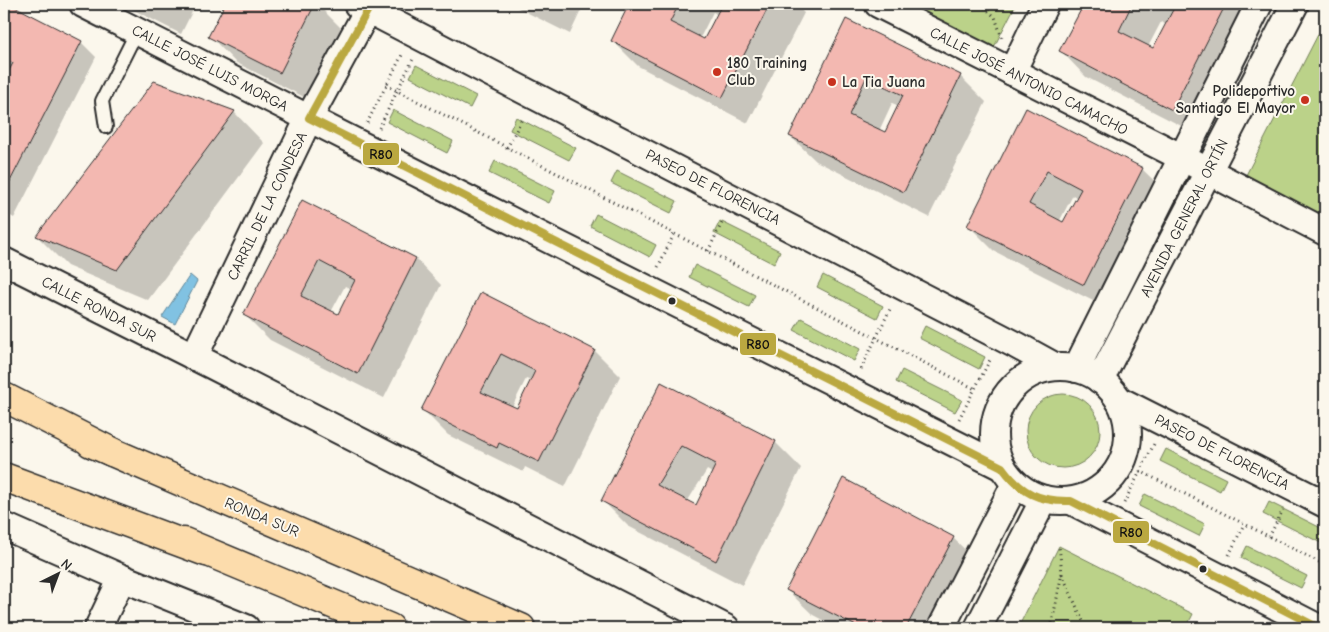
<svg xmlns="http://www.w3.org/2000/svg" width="1329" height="632" viewBox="0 0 1329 632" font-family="'Comic Neue',sans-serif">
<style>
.green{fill:#bbd289;stroke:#737e5a}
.water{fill:#81c2e2;stroke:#5f8699}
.shadow{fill:#0003;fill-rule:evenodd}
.building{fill:#f3b8b1;stroke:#2b2b2b;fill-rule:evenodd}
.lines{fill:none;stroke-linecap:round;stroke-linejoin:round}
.lane-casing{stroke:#2b2b2b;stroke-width:16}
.street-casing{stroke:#2b2b2b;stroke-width:30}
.primary-casing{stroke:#2b2b2b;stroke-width:31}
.highway-casing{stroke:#2b2b2b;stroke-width:31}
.path{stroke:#2b2b2b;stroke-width:3;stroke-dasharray:1 4;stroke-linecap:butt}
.lane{stroke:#fbf7ec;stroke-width:12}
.street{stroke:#fbf7ec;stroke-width:26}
.primary{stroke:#fcdcac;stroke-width:28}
.highway{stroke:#fcdcac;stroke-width:28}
.bus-1-casing{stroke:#fbf7ec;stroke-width:11}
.bus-1{stroke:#baa840;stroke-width:8}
.poi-dot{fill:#c8321e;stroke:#fbf7ec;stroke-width:2}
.bus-dot{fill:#2b2b2b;stroke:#fbf7ec;stroke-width:2}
.labels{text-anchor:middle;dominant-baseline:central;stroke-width:4;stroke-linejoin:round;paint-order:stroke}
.poi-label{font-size:15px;font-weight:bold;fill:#2b2b2b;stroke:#fbf7ec;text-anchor:start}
.street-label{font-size:15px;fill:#2b2b2b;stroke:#fbf7ec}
.line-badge{stroke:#fbf7ec;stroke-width:2}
.pale-badge-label{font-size:14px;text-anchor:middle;font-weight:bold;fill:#111}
</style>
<rect width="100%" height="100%" fill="#fbf7ec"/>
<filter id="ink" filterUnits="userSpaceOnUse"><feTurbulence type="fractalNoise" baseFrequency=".02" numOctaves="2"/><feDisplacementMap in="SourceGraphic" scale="10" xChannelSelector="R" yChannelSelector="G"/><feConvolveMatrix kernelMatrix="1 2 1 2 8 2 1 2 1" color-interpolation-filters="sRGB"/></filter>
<g filter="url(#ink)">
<g class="green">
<polygon points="906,4 1016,4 993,49"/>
<polygon points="1325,21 1325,220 1244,179"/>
<polygon points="416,65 476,96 470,108 410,77"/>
<polygon points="393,110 453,141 447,153 387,122"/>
<polygon points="516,117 576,148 569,160 510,130"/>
<polygon points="495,161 555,191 549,203 489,173"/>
<polygon points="617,171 677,201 671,213 611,183"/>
<polygon points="596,214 656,245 650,257 590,226"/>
<polygon points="720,221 780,251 774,264 714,233"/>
<polygon points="695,265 755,295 749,307 689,277"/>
<polygon points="823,275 883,306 877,318 817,287"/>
<polygon points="801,318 860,349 854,361 794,330"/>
<polygon points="925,326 985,357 979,369 919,338"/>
<polygon points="902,370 962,400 955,412 896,382"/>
<circle cx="1063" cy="431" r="37"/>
<polygon points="1166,449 1226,479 1220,491 1160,461"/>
<polygon points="1145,494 1205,524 1199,536 1139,506"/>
<polygon points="1269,502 1325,530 1325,539 1323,544 1263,514"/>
<polygon points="1059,546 1193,614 1186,628 1018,628"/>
<polygon points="1247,546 1307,576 1301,588 1241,558"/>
</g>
<polygon class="water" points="190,275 197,281 175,324 162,317"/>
<g class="shadow">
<polygon points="4,4 7,4 81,42 96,57 14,218 4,212 4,83 11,69 4,65"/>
<polygon points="122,4 196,4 181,34"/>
<polygon points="226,4 317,4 341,28 306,98 235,62 210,36"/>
<polygon points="510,4 584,4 570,34"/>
<path d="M631,4h164l9,9 -56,110 -110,-57 -26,-26zM713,12l5,3 -13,26 -5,-3z"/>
<path d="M1085,4h151l19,19 -58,111 -111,-57 -25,-26zM1161,22l6,3 -13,25 -6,-3z"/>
<path d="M846,21l114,55 26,26 -57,115 -113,-56 -26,-25zM892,103l7,3 -14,28 -6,-3z"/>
<polygon points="154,82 234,112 264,143 148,300 67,266 37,236"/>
<path d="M1027,110l115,59 26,25 -59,115 -115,-58 -26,-26zM1073,195l4,3 -14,26 -4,-2z"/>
<path d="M302,202l114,57 25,26 -57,113 -114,-58 -25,-25zM345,286l6,3 -13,26 -7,-3z"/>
<path d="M481,294l114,57 25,25 -55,111 -40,-20 -2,5 -75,-37 -25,-25zM526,379l5,2 -14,29 -5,-3z"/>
<path d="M662,383l113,59 26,26 -59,117 -114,-59 -25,-25zM707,470l5,3 -16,34 -9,-5z"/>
<polygon points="953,538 979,563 945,628 838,628 813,615 787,590"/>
</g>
<g class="building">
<polygon points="4,4 10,4 82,41 4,193 4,80 13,63 4,59"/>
<polygon points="225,4 315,4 280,73 208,37"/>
<polygon points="629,4 679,4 670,22 704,39 722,4 770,4 722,98 611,41"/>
<polygon points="1084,4 1132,4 1119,31 1153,48 1176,4 1226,4 1172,110 1059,51"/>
<path d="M846,19l115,56 -57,117 -115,-56zM866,78l37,17 -18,37 -36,-17z"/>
<polygon points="154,81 235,111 117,270 36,236"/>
<path d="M1026,108l117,60 -59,117 -117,-59zM1047,171l34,18 -18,33 -34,-18z"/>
<path d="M302,200l114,58 -58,116 -115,-59zM319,261l36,19 -17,34 -37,-18z"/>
<path d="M481,292l114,58 -56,112 -40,-19 -2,5 -76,-38zM501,354l34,17 -18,37 -36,-16z"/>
<path d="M661,382l115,59 -60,120 -115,-60zM681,446l35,18 -20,41 -39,-20z"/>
<polygon points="843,478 954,537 906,628 860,628 786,590"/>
</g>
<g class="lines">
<defs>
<polyline id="lane" points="106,127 102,101 137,31"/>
<g id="street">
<polyline points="83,4 476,203 1002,467"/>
<polyline points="357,4 1016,345 1056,367"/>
<polyline points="878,4 1181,157 1325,232"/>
<polyline points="1012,72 1045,4"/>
<polyline points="4,261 213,366 726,628"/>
<polyline points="194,357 309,118 371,4"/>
<circle cx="1061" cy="434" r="67"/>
<polyline points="1076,369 1259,4"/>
<polyline points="1100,380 1295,4"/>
<polyline points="1119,400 1325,504"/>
<polyline points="1071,501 1319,628"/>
<polyline points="4,526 122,578 246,628"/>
<polyline points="98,628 122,578"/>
<polyline points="941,628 1015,484"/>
<polyline points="978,628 1044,499"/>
</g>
<g id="primary">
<polyline points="91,443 521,628"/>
<polyline points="184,542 390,628"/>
</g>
<g id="highway">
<polyline points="4,397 112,452"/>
<polyline points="4,477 206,552"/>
</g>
</defs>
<use href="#lane" class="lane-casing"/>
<use href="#street" class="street-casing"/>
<use href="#primary" class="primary-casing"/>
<use href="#highway" class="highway-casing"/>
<g class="path">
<polyline points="981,4 995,17 1002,38"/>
<polyline points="386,85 975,389"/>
<polyline points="367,123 402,55"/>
<polyline points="379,128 413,59"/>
<polyline points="507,148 523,117"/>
<polyline points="708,251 723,221"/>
<polyline points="658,267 674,234"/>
<polyline points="861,369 891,307"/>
<polyline points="959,419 991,358"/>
<polyline points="1140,471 1325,565"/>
<polyline points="1124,503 1154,444"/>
<polyline points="1269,537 1283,510"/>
<polyline points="1229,555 1244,524"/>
<polyline points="1062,574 1086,628"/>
<polyline points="1051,628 1062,573 1059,546"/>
</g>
<use href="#lane" class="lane"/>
<use href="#street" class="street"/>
<use href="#primary" class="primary"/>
<use href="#highway" class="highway"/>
<defs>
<path id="bus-1" d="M371,4l-62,114 693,349c19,26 37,35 69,34l248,127"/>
</defs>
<use href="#bus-1" class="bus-1-casing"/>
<use href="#bus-1" class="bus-1"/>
</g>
</g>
<g class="poi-dot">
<circle cx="717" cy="72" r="5"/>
<circle cx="832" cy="82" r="5"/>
<circle cx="1305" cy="100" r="5"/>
</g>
<g class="bus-dot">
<circle cx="672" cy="301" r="4.5"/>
<circle cx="1203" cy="569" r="4.5"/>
</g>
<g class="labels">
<g class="poi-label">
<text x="727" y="63">180 Training<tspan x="727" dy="17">Club</tspan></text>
<text x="842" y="82">La Tia Juana</text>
<text x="1295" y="91" text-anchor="end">Polideportivo<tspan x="1295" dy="17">Santiago El Mayor</tspan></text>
</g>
<g class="street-label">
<text transform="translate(210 68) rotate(27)">CALLE JOSÉ LUIS MORGA</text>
<text transform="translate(1029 81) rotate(27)">CALLE JOSÉ ANTONIO CAMACHO</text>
<text transform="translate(713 187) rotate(27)">PASEO DE FLORENCIA</text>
<text transform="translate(267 206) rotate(-64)">CARRIL DE LA CONDESA</text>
<text transform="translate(1184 218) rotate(-63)">AVENIDA GENERAL ORTÍN</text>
<text transform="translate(99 309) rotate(27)">CALLE RONDA SUR</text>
<text transform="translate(1222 452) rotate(27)">PASEO DE FLORENCIA</text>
<text transform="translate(262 517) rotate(23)">RONDA SUR</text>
</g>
</g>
<g class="line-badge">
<rect x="362" y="142" width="38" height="24" rx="5" fill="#baa840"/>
<rect x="739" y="332" width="38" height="24" rx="5" fill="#baa840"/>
<rect x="1112" y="520" width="38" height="24" rx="5" fill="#baa840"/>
</g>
<g class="pale-badge-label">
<text x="381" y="159">R80</text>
<text x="758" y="349">R80</text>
<text x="1131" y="537">R80</text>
</g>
<rect width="1329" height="632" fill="none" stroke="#fbf7ec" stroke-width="20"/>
<rect x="10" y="10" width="1309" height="612" fill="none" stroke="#2b2b2b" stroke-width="2" filter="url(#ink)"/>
<g transform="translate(58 574) rotate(42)" stroke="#fbf7ec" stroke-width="4" paint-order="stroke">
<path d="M0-4L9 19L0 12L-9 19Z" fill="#2b2b2b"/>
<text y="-8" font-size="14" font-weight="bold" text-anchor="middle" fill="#2b2b2b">N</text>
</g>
</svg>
